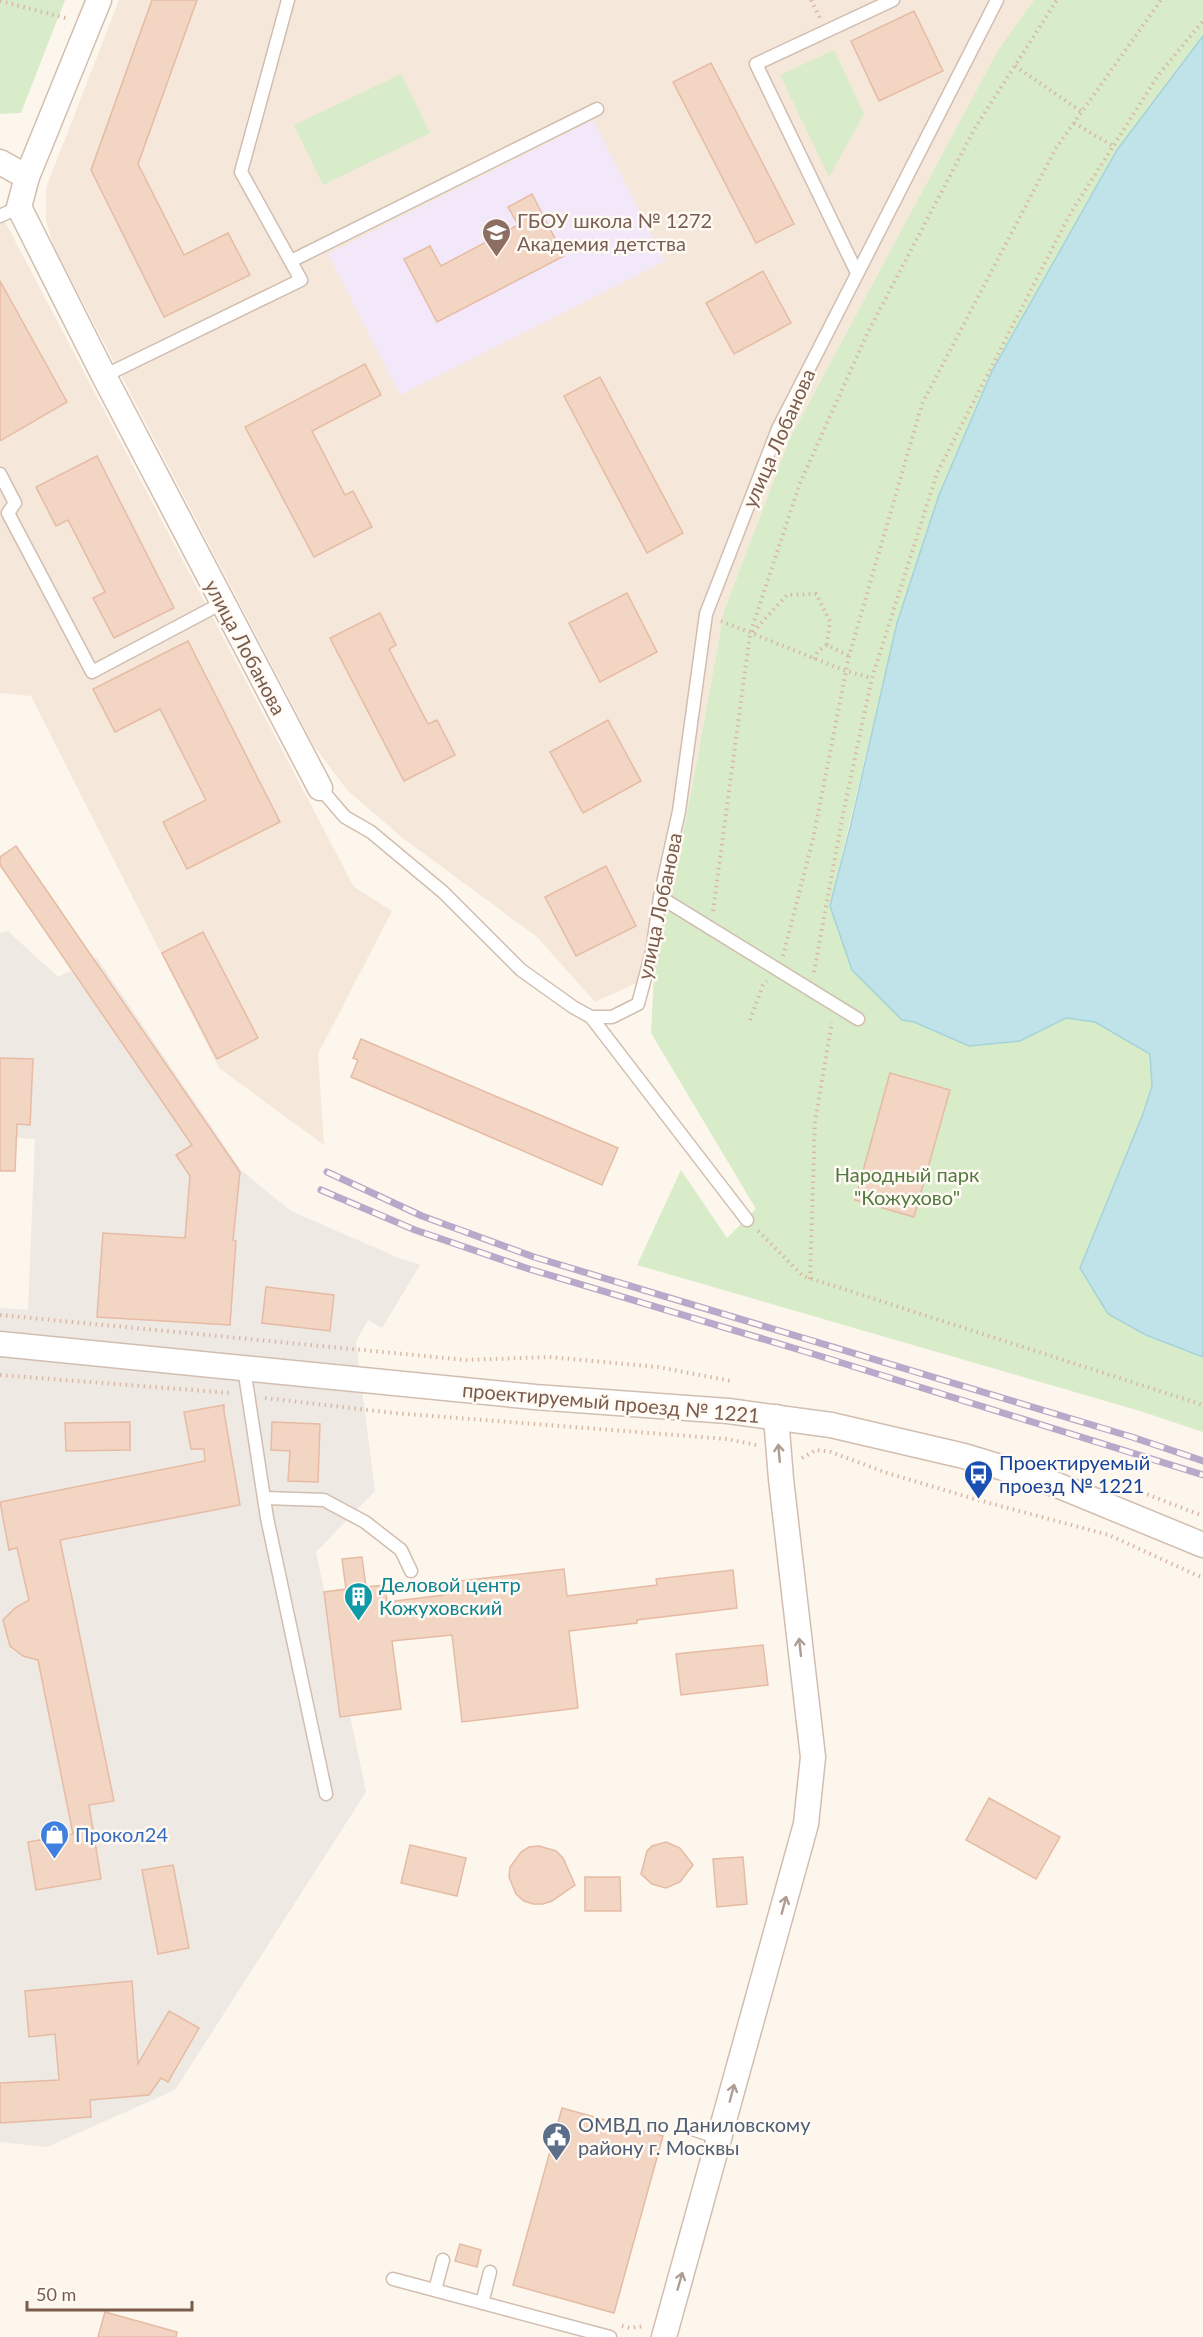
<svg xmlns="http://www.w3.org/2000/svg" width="1203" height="2337" viewBox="0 0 1203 2337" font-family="Lato,sans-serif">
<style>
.residential{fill:#f5e8da}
.industrial{fill:#efe9e4}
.education{fill:#f3e8fa}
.green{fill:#d8ecc9}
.water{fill:#bfe3e8;stroke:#a5d3da;stroke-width:1.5}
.building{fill:#f3d5c3;stroke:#e6bba3;stroke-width:1.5}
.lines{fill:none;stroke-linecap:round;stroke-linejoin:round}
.lane-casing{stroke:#d1beb0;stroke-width:15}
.street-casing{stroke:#d1beb0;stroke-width:27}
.path{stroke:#d9b8a5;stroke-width:4;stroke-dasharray:1.5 4.5;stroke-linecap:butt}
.lane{stroke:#fff;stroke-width:12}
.street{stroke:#fff;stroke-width:24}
.rail-casing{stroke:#b9a8c9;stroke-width:7}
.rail{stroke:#fffaf3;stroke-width:4.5;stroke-dasharray:14;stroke-linecap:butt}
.oneway{stroke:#af9d94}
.labels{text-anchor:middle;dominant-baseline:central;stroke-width:5;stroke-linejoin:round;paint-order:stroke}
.education-label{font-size:20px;fill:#785e54;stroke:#fffaf3;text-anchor:start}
.street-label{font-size:20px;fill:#7a5c4d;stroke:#fffaf3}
.park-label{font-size:20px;fill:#537a41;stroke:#fffaf3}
.transit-label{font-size:20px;fill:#164399;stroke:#fffaf3;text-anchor:start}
.culture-label{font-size:20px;fill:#0d838f;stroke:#fffaf3;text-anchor:start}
.shop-label{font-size:20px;fill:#366cbe;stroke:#fffaf3;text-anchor:start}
.service-label{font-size:20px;fill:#4e5e75;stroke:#fffaf3;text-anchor:start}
</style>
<rect width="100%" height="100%" fill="#fdf6ec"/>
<g class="residential">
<polygon points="119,0 1034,0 998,50 790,438 724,611 692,788 654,975 595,1002 537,937 404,839 347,790 314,746 53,245 46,220 46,188"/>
<polygon points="0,212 354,887 392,911 318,1054 324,1145 219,1068 31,696 0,693"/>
</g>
<polygon class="industrial" points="8,931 58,977 97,958 241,1170 291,1211 399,1258 420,1265 382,1328 368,1320 356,1342 375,1491 316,1552 366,1792 175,2090 47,2147 0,2142 0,1308 28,1310 35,1139 0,1137 0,933"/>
<polygon class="education" points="593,120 665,261 400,395 328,254"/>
<g class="green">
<polygon points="0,0 65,0 21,113 0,114"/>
<polygon points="1034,0 1203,0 1203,36 1117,150 992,371 939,495 897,623 830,906 852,970 902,1020 914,1022 969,1046 1065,1018 1095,1022 1150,1054 1152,1086 1143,1114 1080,1269 1146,1335 1203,1357 1203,1432 1140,1411 637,1265 681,1170 727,1238 756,1209 651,1033 654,975 692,788 724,611 790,438 998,50"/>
<polygon points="834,50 864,114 829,177 780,75"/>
<polygon points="401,74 430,133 323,185 294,125"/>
</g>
<polygon class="water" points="1203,36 1203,1357 1146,1335 1108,1314 1080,1268 1143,1114 1152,1086 1150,1054 1095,1022 1066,1018 1020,1041 969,1046 914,1022 902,1020 852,970 830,906 850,828 897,623 939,495 992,371 1117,150"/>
<g class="building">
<polygon points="152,0 197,0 138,164 184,255 228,233 250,275 164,317 91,170"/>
<polygon points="914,11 943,71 879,101 851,41"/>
<polygon points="711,63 794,224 756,243 673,82"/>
<polygon points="532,194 564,256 437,322 404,259 430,246 441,266 518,225 508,207"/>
<polygon points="763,271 791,323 734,354 706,303"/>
<polygon points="0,281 67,402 0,441"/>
<polygon points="365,364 381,395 312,431 345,495 353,491 372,527 314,557 245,427"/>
<polygon points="600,377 683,533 647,553 564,396"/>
<polygon points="97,456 174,608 114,638 93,598 105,592 68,520 56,526 36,487"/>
<polygon points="627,593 657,652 600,682 569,623"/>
<polygon points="380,613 396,645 389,649 428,724 437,720 455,755 404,781 330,638"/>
<polygon points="188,641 280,822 187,869 163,822 206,800 160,709 115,732 93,689"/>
<polygon points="608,720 641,781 583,813 550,752"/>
<polygon points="16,846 240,1172 233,1240 236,1241 230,1325 97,1317 103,1233 185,1238 190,1176 176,1155 192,1145 0,865 0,857"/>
<polygon points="606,866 636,926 576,956 545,897"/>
<polygon points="203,932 258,1038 217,1059 162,953"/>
<polygon points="361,1039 618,1148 602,1185 351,1077 358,1060 353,1058"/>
<polygon points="0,1058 33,1059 30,1125 17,1124 15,1171 0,1171"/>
<polygon points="890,1073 950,1090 914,1217 855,1200"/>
<polygon points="266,1287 334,1295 330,1331 262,1323"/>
<polygon points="224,1405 224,1412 240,1505 60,1540 114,1801 89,1805 101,1879 36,1890 28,1842 73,1834 38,1660 23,1656 10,1646 3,1620 15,1608 29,1600 17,1548 9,1550 0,1502 205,1461 204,1449 191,1449 184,1412"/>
<polygon points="130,1422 130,1450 66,1451 65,1423"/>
<polygon points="272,1422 320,1424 318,1482 288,1481 290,1451 271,1450"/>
<polygon points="362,1557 366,1587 385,1585 387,1602 444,1595 443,1583 564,1569 567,1596 657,1585 656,1579 733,1570 737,1608 637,1620 637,1623 569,1631 578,1708 462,1722 452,1635 392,1641 401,1709 340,1717 324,1592 346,1589 342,1559"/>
<polygon points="763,1645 768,1685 681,1695 676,1654"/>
<polygon points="989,1798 1060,1837 1036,1879 966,1840"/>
<polygon points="666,1842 680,1848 693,1865 680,1882 666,1888 652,1884 641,1874 647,1851 652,1846"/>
<polygon points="410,1845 466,1858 457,1896 401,1883"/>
<polygon points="539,1846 556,1851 563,1858 575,1885 552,1901 543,1904 533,1904 524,1901 516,1894 509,1877 510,1867 521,1852 529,1847"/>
<polygon points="743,1857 747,1904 717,1907 713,1859"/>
<polygon points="173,1865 189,1948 158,1954 142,1870"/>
<polygon points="585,1877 620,1877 621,1911 585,1911"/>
<polygon points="132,1981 138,2064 169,2011 199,2028 168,2082 161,2078 149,2095 90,2100 91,2117 0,2123 0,2083 59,2080 55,2034 29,2037 25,1991"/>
<polygon points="562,2108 663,2136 614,2313 513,2285"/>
<polygon points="460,2244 481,2250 477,2267 455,2261"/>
<polygon points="105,2312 177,2332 176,2337 98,2337"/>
</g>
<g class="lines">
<defs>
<g id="lane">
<polyline points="0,216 19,207"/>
<polyline points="291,261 597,109"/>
<polyline points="857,273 756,64 893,0"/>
<polyline points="104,376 301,280 241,172 288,0"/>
<polyline points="0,474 15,503 8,513 92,672 222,603"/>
<polyline points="320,788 345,817 371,832 443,892 521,970 573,1007 591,1017 612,1017 638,1004 652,952 660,897 679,811 706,614 778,429 997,0"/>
<polyline points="660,897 858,1019"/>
<polyline points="591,1017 747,1220"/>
<polyline points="244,1368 267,1518 326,1794"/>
<polyline points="265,1498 324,1500 365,1522 401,1550 411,1571"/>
<polyline points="692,2129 719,2138"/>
<polyline points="393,2279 610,2337"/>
<polyline points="435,2290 443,2260"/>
<polyline points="482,2303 490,2272"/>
</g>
<g id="street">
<polyline points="99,0 27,177 19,207 104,376 320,788"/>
<polyline points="0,162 27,177"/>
<polyline points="0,1344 535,1397 728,1411 831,1425 964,1456 997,1466 1057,1485 1203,1545"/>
<polyline points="664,2337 806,1824 813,1757 781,1479 776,1417"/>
</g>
</defs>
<use href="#lane" class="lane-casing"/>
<use href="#street" class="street-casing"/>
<g class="path">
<polyline points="811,0 820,18"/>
<polyline points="0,1 66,18"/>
<polyline points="1015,66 1082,112"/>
<polyline points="1074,123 1113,146"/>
<polyline points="721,621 846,671 872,678"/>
<polyline points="753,632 787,595 816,594 830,621 827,645"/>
<polyline points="814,659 818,651 827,645 849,656"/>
<polyline points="713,911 750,634 800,483 867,334 975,128 1057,0"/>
<polyline points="783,956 813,839 849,656 922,404 1056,148 1161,0"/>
<polyline points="814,972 844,809 872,678 937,473 1070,214 1159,74 1203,21"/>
<polyline points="750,1020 763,985 767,981"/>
<polyline points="758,1231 803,1276 1203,1405"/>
<polyline points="810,1279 815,1121 832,1022"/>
<polyline points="0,1315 466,1360 549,1357 658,1367 731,1381"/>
<polyline points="0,1375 231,1393"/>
<polyline points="265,1398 394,1413 727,1439 756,1445"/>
<polyline points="802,1458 816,1450 831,1452 887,1473 978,1500 1109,1535 1203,1578"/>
<polyline points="1136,1490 1203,1516"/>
<polyline points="622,2326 630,2328 644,2326"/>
</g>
<use href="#lane" class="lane"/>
<use href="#street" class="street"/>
<defs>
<g id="rail">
<polyline points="327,1172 422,1216 534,1257 1132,1437 1203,1461"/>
<polyline points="321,1190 415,1230 529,1269 810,1353 1203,1475"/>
</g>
</defs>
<use href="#rail" class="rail-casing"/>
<use href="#rail" class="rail"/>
</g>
<defs><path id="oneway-shaft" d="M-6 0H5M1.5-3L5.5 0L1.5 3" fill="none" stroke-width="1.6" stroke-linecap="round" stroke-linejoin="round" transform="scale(1.5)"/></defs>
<g class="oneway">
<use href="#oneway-shaft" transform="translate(779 1453) rotate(-95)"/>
<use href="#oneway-shaft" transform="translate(800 1647) rotate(-96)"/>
<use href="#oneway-shaft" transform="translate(784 1905) rotate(-75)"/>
<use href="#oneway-shaft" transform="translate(732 2093) rotate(-75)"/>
<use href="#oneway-shaft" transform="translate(680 2281) rotate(-74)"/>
</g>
<defs>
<symbol id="school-pin" viewBox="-11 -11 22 30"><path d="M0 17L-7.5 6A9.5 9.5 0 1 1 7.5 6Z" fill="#8d6e63" stroke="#fffaf3"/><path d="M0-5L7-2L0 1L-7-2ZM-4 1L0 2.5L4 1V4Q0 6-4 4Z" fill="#fff"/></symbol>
<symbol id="bus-pin" viewBox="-11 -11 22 30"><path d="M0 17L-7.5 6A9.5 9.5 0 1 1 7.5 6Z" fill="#1a4fb4" stroke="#fffaf3"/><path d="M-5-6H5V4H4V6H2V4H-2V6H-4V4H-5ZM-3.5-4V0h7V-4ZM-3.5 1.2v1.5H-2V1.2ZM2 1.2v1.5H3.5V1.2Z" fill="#fff"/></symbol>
<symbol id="building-pin" viewBox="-11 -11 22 30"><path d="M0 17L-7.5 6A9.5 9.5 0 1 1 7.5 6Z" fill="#0f9aa8" stroke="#fffaf3"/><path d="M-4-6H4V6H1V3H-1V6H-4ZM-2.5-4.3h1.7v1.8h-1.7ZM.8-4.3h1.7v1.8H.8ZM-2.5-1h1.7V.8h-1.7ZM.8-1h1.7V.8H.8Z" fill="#fff"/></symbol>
<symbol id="shop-pin" viewBox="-11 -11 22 30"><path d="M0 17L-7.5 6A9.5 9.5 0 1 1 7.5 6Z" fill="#3f7fe0" stroke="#fffaf3"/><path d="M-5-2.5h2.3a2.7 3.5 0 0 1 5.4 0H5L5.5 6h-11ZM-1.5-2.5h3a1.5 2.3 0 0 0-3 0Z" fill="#fff"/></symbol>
<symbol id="civic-pin" viewBox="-11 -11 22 30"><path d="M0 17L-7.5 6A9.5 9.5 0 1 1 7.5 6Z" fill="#5c6f8a" stroke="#fffaf3"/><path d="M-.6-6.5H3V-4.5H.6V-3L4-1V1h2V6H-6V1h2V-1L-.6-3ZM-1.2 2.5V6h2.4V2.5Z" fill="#fff"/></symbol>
</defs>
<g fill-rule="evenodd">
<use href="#school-pin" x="480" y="216" width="33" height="45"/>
<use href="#bus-pin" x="962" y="1458" width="33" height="45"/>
<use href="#building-pin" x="342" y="1580" width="33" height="45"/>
<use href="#shop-pin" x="38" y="1818" width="33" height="45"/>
<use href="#civic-pin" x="540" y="2120" width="33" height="45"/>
</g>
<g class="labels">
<g class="education-label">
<text x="517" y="220">ГБОУ школа № 1272<tspan x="517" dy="23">Академия детства</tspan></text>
</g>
<g class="street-label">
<text transform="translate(778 438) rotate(-66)">улица Лобанова</text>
<text transform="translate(246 647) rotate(62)">улица Лобанова</text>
<text transform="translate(659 906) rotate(-78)">улица Лобанова</text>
<text transform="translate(611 1402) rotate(5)">проектируемый проезд № 1221</text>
</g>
<g class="park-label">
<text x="907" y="1174">Народный парк<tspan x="907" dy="23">"Кожухово"</tspan></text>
</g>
<g class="transit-label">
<text x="999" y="1462">Проектируемый<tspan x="999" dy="23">проезд № 1221</tspan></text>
</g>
<g class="culture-label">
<text x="379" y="1584">Деловой центр<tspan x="379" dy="23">Кожуховский</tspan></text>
</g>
<g class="shop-label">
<text x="75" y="1834">Прокол24</text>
</g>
<g class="service-label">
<text x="578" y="2124">ОМВД по Даниловскому<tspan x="578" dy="23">району г. Москвы</tspan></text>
</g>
</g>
<path d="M27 2301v9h165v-9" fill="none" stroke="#7a5c4d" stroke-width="3"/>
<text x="36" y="2301" font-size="18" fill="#7a5c4d" stroke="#fffaf3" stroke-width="4.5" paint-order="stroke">50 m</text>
</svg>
